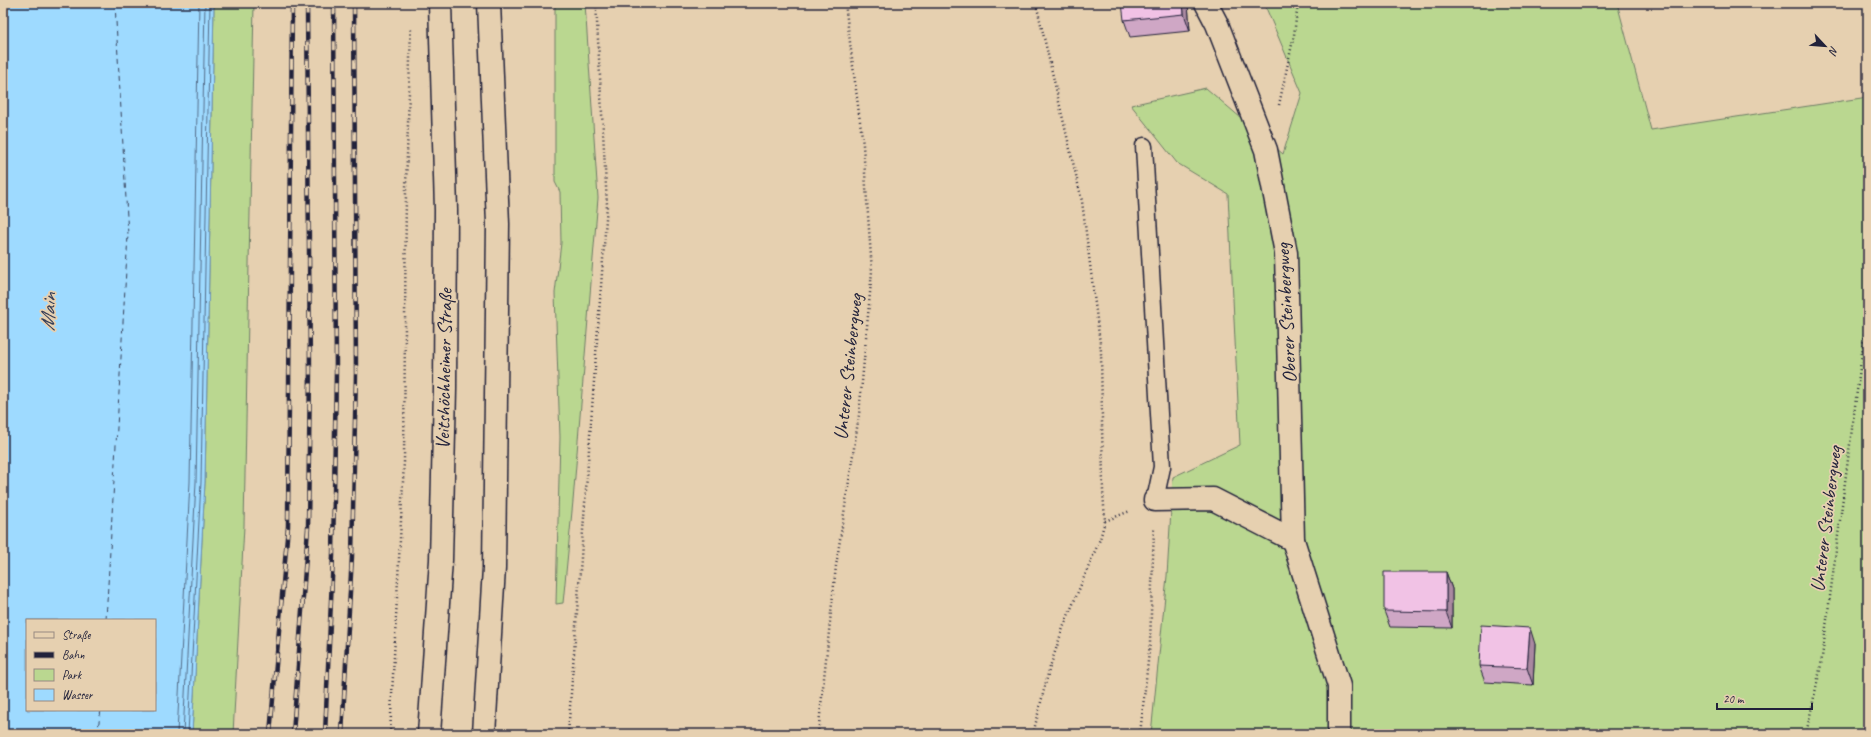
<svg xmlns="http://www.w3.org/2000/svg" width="1871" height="737" viewBox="0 0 1871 737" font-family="Caveat,sans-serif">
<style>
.green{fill:#bad790;stroke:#6e7c66}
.water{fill:#9edaff;stroke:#6c90b1;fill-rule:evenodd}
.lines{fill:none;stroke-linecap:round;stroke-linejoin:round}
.shore{stroke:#546c89;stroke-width:1}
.ferry{stroke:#353e58;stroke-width:1;stroke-dasharray:5 4;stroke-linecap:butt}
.service-casing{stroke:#22223b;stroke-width:19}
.minor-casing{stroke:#22223b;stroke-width:25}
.trunk-casing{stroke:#22223b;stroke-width:25}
.path{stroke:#22223b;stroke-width:2.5;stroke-dasharray:1 3;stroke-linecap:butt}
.service{stroke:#e6d0b0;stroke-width:16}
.minor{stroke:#e6d0b0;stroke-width:22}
.trunk{stroke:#e6d0b0;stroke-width:22}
.rail-casing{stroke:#22223b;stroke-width:4.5}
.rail{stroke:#e6d0b0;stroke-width:3;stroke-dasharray:9;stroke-linecap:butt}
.wall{fill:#cfa7c5;stroke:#22223b}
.shaded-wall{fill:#a988a0;stroke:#22223b}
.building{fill:#f1c2e5;stroke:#22223b}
.labels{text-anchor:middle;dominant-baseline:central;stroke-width:3.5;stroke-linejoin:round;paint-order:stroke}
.street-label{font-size:20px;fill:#22223b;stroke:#e6d0b0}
.water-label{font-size:21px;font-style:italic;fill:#353e58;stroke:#e6d0b0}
</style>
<rect width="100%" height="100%" fill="#e6d0b0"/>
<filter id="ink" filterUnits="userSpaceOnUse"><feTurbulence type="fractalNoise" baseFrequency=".025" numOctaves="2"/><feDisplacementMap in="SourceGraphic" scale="8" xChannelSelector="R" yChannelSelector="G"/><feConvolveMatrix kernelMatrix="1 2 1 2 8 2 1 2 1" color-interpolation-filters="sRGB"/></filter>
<g filter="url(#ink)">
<g class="green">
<polygon points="214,3 254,3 244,526 233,734 192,734 205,482"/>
<polygon points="555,3 585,3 598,198 573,501 563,603 556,604 560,437 555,293 561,243 560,192 555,182"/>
<polygon points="1264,3 1617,3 1651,130 1868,97 1868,734 1151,734 1167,576 1173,477 1240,445 1228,194 1177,163 1131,105 1206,88 1283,154 1302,93"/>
</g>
<path class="water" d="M3,3h211l-9,479 -13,252h-189zM27,620h128v90h-128z"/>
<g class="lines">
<g class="shore">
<polyline points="177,734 190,482 199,3"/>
<polyline points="183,734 196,482 205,3"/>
<polyline points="188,734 201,482 210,3"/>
</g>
<g class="ferry">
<polyline points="106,620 128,235 115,3"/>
<polyline points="97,734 101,710"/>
</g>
<defs>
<polyline id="service" points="1144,146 1162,467 1155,500"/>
<g id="minor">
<polyline points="1206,3 1217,24 1266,150 1286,253 1293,540 1339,686 1339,734"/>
<polyline points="1155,500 1213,499 1293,540"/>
</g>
<g id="trunk">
<polyline points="429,734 441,560 445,389 446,210 440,3"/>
<polyline points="484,734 494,568 498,224 489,3"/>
</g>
</defs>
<use href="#service" class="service-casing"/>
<use href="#minor" class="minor-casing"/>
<use href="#trunk" class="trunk-casing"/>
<g class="path">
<polyline points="1865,3 1868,16"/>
<polyline points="1279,105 1294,35 1298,3"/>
<polyline points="1105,521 1130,511"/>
<polyline points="390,734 404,462 406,187 411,27"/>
<polyline points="568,734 607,205 596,3"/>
<polyline points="818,734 836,566 859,415 872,271 863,145 845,3"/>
<polyline points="1033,734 1049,670 1063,628 1100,539 1105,521 1103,491 1101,351 1082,201 1036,3"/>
<polyline points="1140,734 1150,643 1154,527"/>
<polyline points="1806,734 1821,665 1868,307"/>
</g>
<use href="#service" class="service"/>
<use href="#minor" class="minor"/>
<use href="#trunk" class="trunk"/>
<defs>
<g id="rail">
<polyline points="270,734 288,526 292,3"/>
<polyline points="293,734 308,528 310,371 307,3"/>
<polyline points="325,734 333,556 336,372 334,3"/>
<polyline points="342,734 352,556 356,374 354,3"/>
</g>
</defs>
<use href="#rail" class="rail-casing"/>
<use href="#rail" class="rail"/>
</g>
<g class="wall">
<polygon points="1188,3 1190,31 1130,37 1124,20"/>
<polygon points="1446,572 1452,589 1452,628 1390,627 1384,611"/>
<polygon points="1535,644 1533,685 1485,682 1479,666"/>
</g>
<g class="shaded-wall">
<polygon points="1183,3 1188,3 1190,31 1184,14"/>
<polygon points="1446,572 1452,589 1452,628 1446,612"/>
<polygon points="1530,628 1535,644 1533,685 1527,668"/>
</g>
<g class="building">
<polygon points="1122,3 1183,3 1184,14 1124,20"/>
<polygon points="1384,572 1446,572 1446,612 1384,611"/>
<polygon points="1481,625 1530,628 1527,668 1479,666"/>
</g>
</g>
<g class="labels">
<g class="street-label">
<text transform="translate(1286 313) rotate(-93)">Oberer Steinbergweg</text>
<text transform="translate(848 367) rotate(-84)">Unterer Steinbergweg</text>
<text transform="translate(444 369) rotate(-89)">Veitshöchheimer Straße</text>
<text transform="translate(1826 519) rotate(-83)">Unterer Steinbergweg</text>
</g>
<g class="water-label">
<text transform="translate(48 312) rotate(-87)">Main</text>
</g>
</g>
<rect width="1871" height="737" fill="none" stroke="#e6d0b0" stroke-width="16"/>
<rect x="8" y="8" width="1855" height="721" fill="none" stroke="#22223b" stroke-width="1.5" filter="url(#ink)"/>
<rect x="26" y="619" width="130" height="92" fill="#e6d0b0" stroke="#988a81"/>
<rect x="34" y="632" width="20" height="6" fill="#e6d0b0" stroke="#988a81"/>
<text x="62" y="639" font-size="12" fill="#22223b">Straße</text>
<rect x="34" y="652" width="20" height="6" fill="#22223b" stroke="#988a81"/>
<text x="62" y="659" font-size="12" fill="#22223b">Bahn</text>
<rect x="34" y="669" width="20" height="12" fill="#bad790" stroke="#988a81"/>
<text x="62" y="679" font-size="12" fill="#22223b">Park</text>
<rect x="34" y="689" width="20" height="12" fill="#9edaff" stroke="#988a81"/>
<text x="62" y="699" font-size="12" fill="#22223b">Wasser</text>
<g transform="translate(1825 46) rotate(116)" stroke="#e6d0b0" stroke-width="3" paint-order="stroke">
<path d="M0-3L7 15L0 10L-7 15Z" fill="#22223b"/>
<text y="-6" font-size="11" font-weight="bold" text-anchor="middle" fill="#22223b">N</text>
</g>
<path d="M1717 703v6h95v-6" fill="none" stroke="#22223b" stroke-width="2"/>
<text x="1723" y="703" font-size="12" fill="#22223b" stroke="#e6d0b0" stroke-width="3" paint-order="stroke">20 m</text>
</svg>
